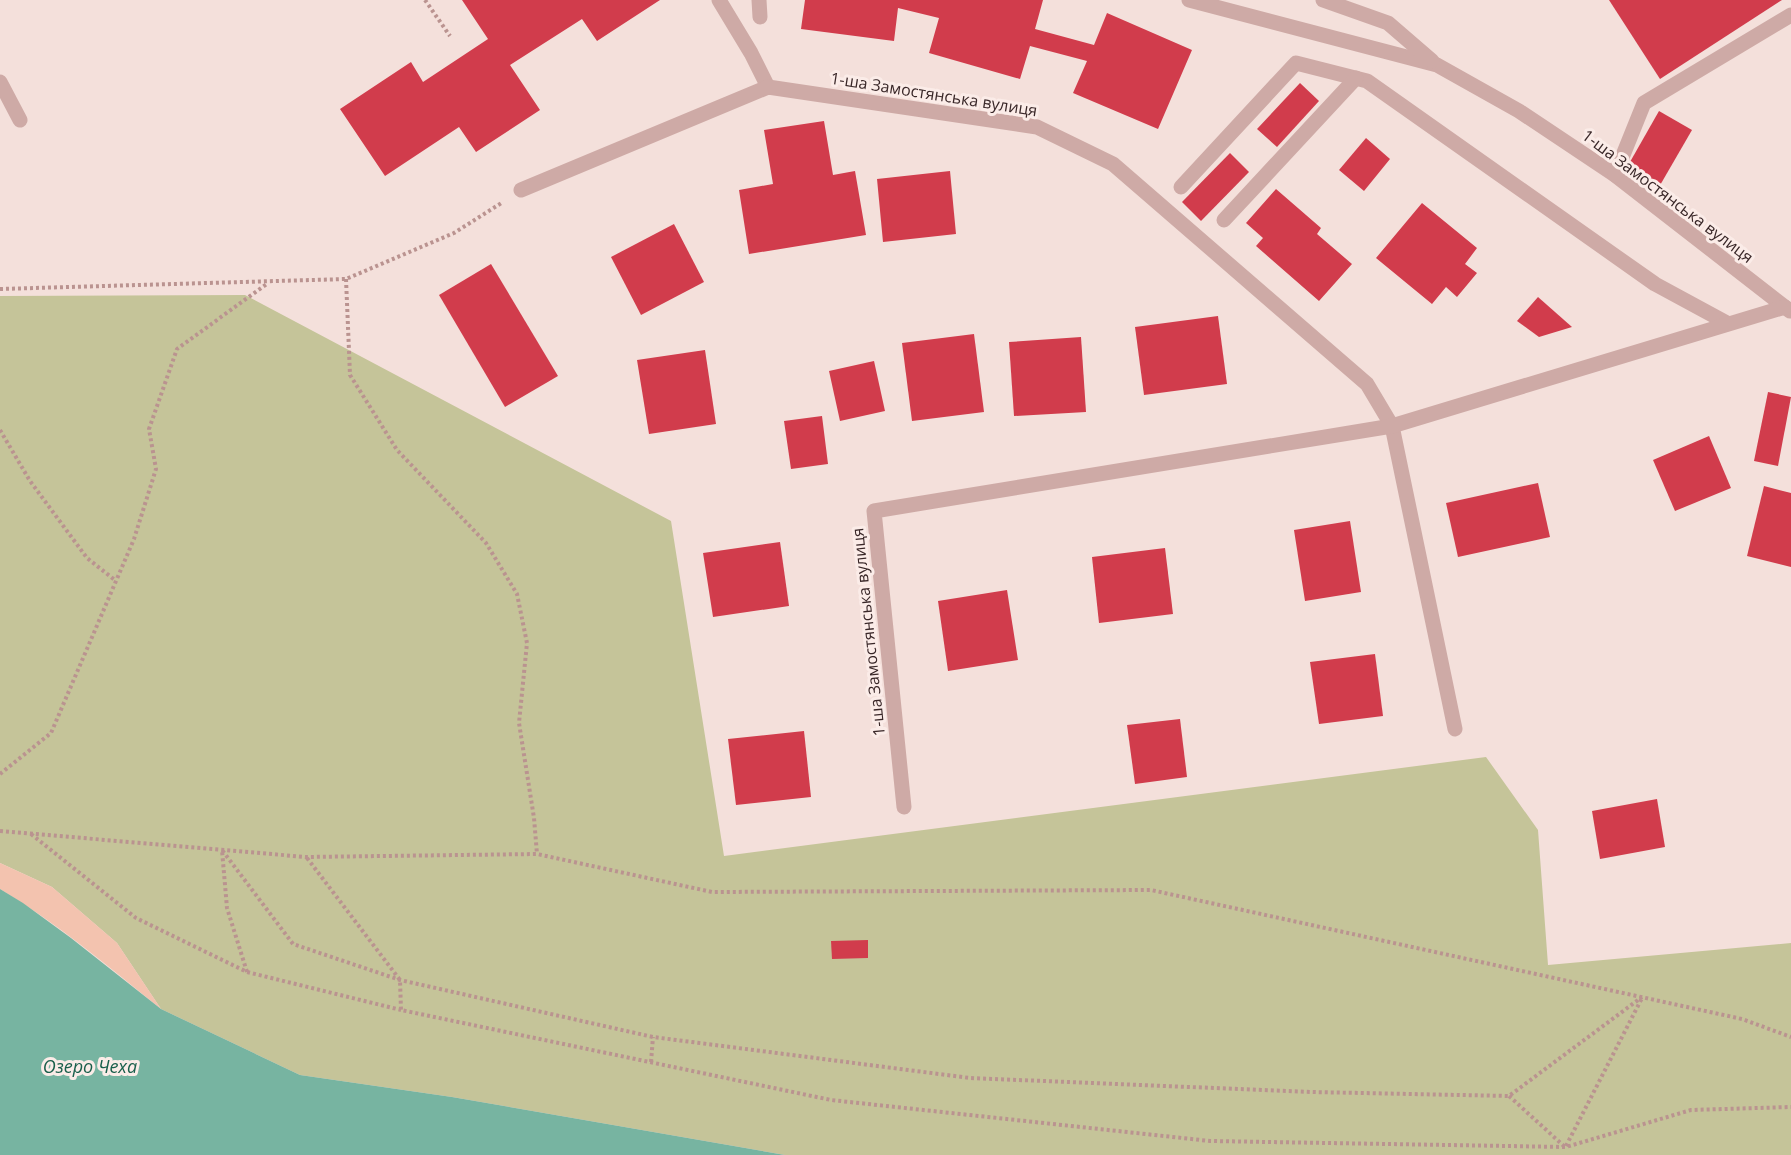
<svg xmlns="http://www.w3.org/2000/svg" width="1791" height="1155" viewBox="0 0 1791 1155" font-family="'Open Sans',sans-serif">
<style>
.green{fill:#c5c499}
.sand{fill:#f3c3af}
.water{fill:#77b4a1}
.building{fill:#d13c4c}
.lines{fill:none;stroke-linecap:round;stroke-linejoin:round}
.path{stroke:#ba9390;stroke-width:4;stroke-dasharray:3 3;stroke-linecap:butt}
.minor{stroke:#ceaaa6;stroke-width:15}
.labels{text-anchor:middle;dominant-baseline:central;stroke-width:6;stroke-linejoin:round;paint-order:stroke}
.street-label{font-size:16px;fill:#392728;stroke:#fbece8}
.water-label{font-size:18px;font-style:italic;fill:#195f4b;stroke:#fbece8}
</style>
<rect width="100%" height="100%" fill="#f4e0db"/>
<polygon class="green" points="245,295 671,521 724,856 1486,757 1538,830 1548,965 1791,943 1791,1155 785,1155 452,1097 300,1075 161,1009 117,943 52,887 0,863 0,296"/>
<path class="sand" d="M0,863l52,24 65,56 44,66c-52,-42 -104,-86 -161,-120z"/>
<polygon class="water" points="0,889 23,903 71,938 161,1009 300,1075 452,1097 785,1155 0,1155"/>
<g class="building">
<polygon points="462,0 660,0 597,41 582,19 510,65 540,110 476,152 459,127 385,176 340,109 411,62 423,82 488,39"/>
<polygon points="805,0 1043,0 1035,29 1094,45 1107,13 1192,50 1158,129 1073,93 1087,61 1030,46 1020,79 929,53 939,18 898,8 894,41 801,29"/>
<polygon points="1609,0 1782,0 1660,79"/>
<polygon points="1300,83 1319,101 1277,147 1257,129"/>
<polygon points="1659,111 1692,130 1659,187 1626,169"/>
<polygon points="824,121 833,175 855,171 866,235 749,254 739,190 773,184 764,130"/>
<polygon points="1366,138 1390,159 1364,191 1339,170"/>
<polygon points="1230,153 1249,172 1201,221 1182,202"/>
<polygon points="950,171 956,234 883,242 877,179"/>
<polygon points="1276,189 1321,228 1317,234 1352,264 1319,301 1256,246 1263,238 1246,223"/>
<polygon points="1422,203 1477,248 1465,264 1477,273 1457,297 1446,287 1432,304 1376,258"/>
<polygon points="674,224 704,282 641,315 611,257"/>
<polygon points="491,264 558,376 505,407 439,295"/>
<polygon points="1538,297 1572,327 1539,337 1517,321"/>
<polygon points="1218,316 1227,384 1144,395 1135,327"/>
<polygon points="974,334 984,412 912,421 902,343"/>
<polygon points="1081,337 1086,412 1014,416 1009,342"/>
<polygon points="705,350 716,424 649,434 637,360"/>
<polygon points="874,361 885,411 840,421 829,371"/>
<polygon points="1768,392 1791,397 1778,466 1754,461"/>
<polygon points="822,416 828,464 791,469 784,421"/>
<polygon points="1709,436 1731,488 1675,511 1653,460"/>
<polygon points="1538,483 1550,537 1458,557 1446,503"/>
<polygon points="1764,486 1791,493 1791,567 1747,556"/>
<polygon points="1350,521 1361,592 1305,601 1294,530"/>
<polygon points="780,542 789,606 713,617 703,553"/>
<polygon points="1165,548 1173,614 1099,623 1092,557"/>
<polygon points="1007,590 1018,660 948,671 938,601"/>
<polygon points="1375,654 1383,716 1319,724 1310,662"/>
<polygon points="1180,719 1187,777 1135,784 1127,725"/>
<polygon points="804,731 811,797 736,805 728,739"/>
<polygon points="1657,799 1665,847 1600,859 1592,811"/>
<polygon points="868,940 868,958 832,959 831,941"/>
</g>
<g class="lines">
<g class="path">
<polyline points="425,0 450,36"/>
<polyline points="346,279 350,375 397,450 486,543 517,594 527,643 519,723 534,818 537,854"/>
<polyline points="0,289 346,279 454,233 503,202"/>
<polyline points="0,430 30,481 87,558 116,581"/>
<polyline points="0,774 51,733 134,539 156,469 149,429 177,349 268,283"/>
<polyline points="0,831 306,857 537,854 712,892 1151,890 1742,1019 1791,1037"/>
<polyline points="31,834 136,918 247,972 401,1010"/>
<polyline points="307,858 400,980 401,1010 831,1100 1210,1141 1566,1147 1691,1110 1791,1107"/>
<polyline points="247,972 227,908 222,850 293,944 400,980 653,1037 970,1078 1312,1092 1509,1096 1642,997"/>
<polyline points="651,1062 653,1037"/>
<polyline points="1509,1096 1565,1147"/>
<polyline points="1566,1146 1642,998"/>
</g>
<g class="minor">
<polyline points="719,0 751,53 768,87"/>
<polyline points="759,0 760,17"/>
<polyline points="1189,0 1437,65 1519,111 1615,175 1790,311"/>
<polyline points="1323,0 1388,23 1432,61"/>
<polyline points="0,82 20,120"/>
<polyline points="1615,175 1644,103 1791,15"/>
<polyline points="1181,187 1296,63 1367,81 1655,284 1727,323"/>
<polyline points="521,190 768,87 1037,127 1113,164 1367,384 1392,426 1455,729"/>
<polyline points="1224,220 1356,78"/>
<polyline points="904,807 874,511 1392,426 1785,307"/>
</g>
</g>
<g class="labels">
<g class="street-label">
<text transform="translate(934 94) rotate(9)">1-ша Замостянська вулиця</text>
<text transform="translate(1668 196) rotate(37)">1-ша Замостянська вулиця</text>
<text transform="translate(868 632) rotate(-96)">1-ша Замостянська вулиця</text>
</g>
<g class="water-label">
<text x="90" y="1066">Озеро Чеха</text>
</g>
</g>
</svg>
